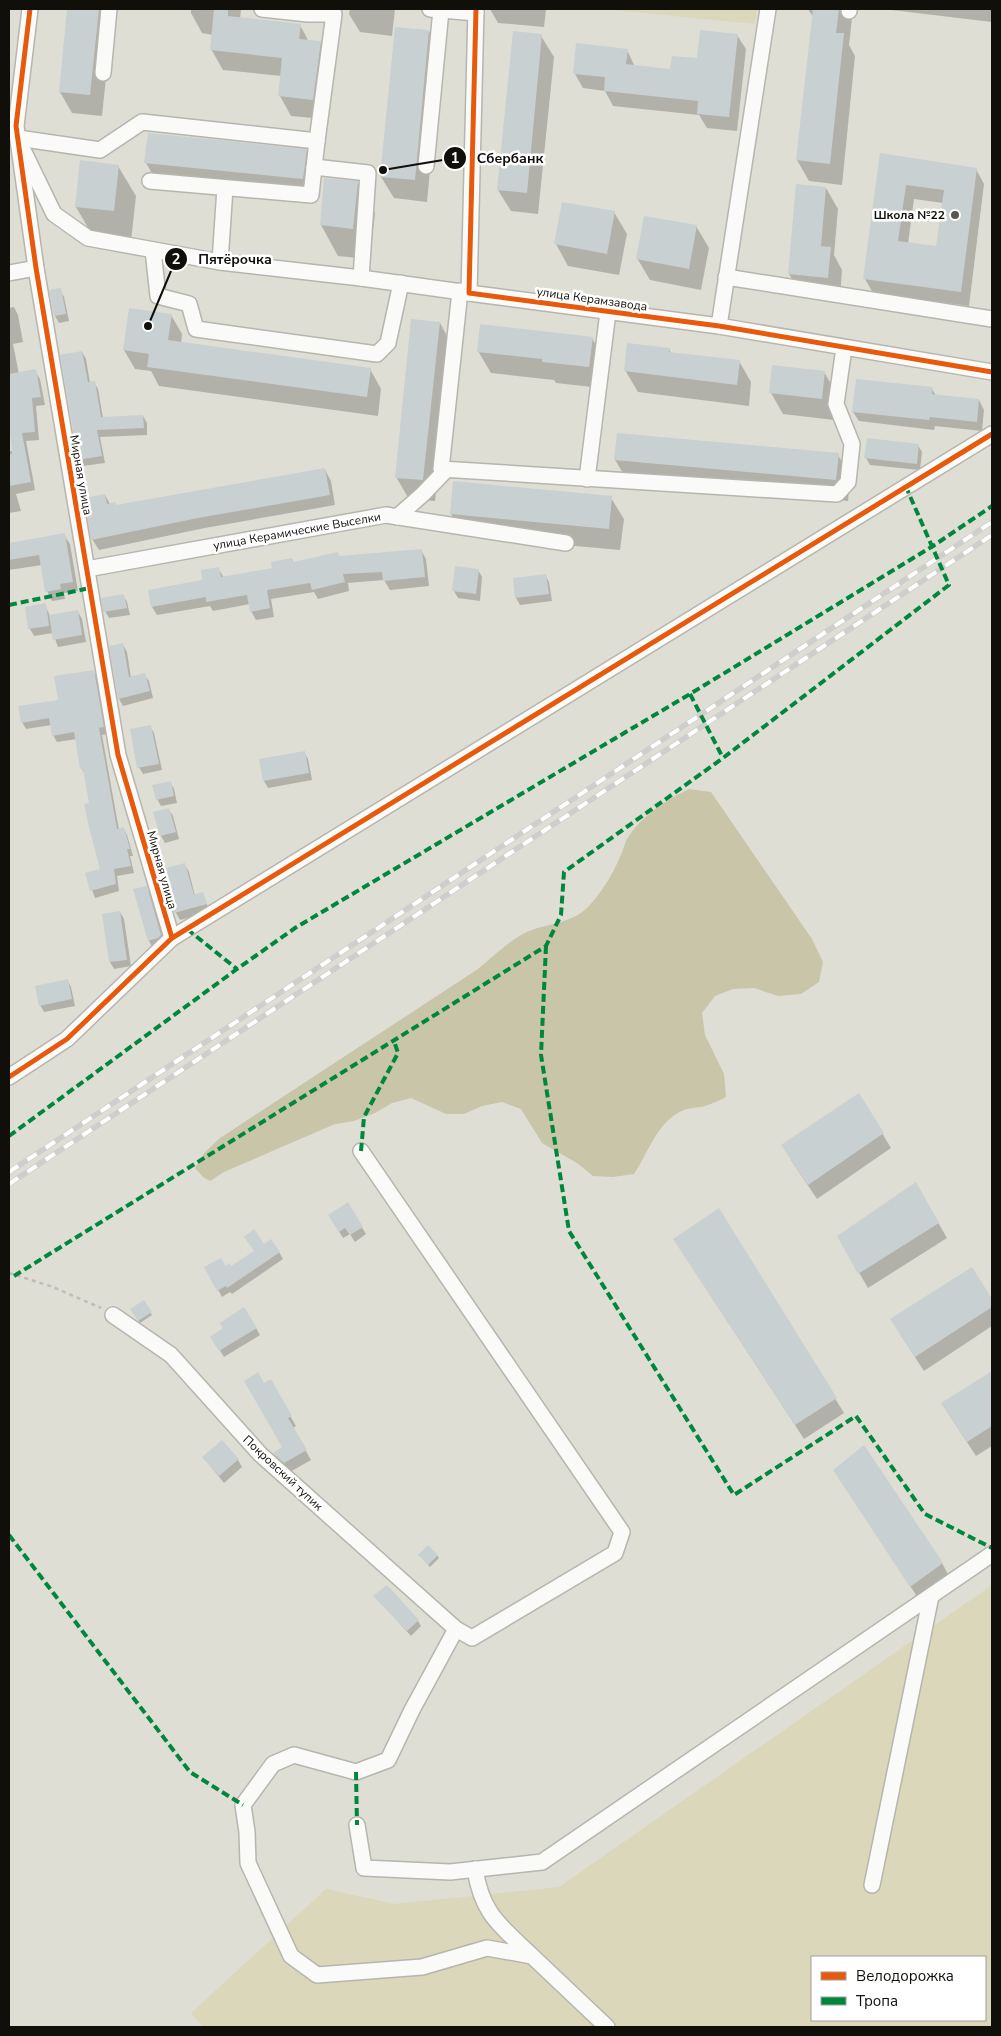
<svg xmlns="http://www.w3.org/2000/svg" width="1001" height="2036" viewBox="0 0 1001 2036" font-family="'Nunito Sans',sans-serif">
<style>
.green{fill:#dbd7bb;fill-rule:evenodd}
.forest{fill:#c8c5a8}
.shadow{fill:#0003;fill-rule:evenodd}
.building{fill:#c8d0d1;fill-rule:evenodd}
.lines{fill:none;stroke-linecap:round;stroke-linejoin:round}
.minor-casing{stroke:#b6b5ae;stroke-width:18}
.path{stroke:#bdbdba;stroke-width:2.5;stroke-dasharray:4 4;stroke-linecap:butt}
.minor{stroke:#fafaf9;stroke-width:15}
.rail-casing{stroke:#cececc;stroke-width:5.5}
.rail{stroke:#fff;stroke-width:4;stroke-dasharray:11;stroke-linecap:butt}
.quiet{stroke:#00873e;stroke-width:4;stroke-dasharray:8 4;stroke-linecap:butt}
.cycleway-casing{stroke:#fff;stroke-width:8}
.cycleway{stroke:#e8590c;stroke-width:5}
.poi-dot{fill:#585751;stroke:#fff;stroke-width:2}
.labels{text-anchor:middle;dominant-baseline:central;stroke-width:5;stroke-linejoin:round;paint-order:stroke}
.poi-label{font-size:12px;font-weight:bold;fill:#100f0a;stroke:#fff;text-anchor:end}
.street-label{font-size:12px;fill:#100f0a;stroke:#fff}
.leader{fill:none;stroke:#100f0a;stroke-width:2}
.callout-dot{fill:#100f0a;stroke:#fff;stroke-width:2}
.mark-label{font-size:15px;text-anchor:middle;font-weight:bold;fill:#fff}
.callout-label{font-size:14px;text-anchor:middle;font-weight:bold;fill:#100f0a;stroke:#fff;stroke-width:5;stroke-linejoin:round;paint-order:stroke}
</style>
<rect width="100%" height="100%" fill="#dfded4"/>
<g class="green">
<polygon points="602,9 757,9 755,24"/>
<path d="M992,1585v442h-789l-12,-14 135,-124 69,15 164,-17zM812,1957h173v63h-173z"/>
</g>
<path class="forest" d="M689,789l22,3 101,147 11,23 -4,20 -18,12 -23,2 -24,-8 -21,1 -18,7 -13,17 3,22 19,39 2,23c-6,3 -12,6 -18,8 -8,3 -16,2 -24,5 -27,11 -35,42 -50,64l-21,3 -20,-1 -16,-13 -35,-20 -21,-34 -19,-7 -20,4 -18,8h-18l-35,-16 -19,5 -17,10 -21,8 -19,3 -111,48 -14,9 -7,-4 -8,-9 10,-16 15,-14 258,-169c16,-13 30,-28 49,-37 20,-9 43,-8 60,-24 13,-13 26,-34 33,-51 3,-6 4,-12 7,-18 13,-22 39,-39 62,-50z"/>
<g class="shadow">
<polygon points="68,9 113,9 102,116 72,113 60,92"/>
<polygon points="191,9 241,9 240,19 300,25 309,42 320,43 332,63 324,119 291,116 280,96 282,76 223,70 211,49 213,35 202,33 191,13"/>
<polygon points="350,9 395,9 392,36 360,32 349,14"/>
<polygon points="490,9 546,9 544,27 498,23"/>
<polygon points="808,9 853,9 849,45 855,56 842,185 809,181 797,160 813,17"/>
<polygon points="882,9 992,9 992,22 883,9"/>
<polygon points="429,31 441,53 427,202 394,198 381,177"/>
<polygon points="737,35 746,49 737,131 707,128 699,115 613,106 605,91 583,88 575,74 627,50 635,67 672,71 698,60"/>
<polygon points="541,36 554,57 538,214 511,211 498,190"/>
<polygon points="306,150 318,172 315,200 158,184 146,163"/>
<path d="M881,155l95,14 8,15 -15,122 -96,-13 -8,-14zM914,199l29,4 -6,45 -29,-4z"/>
<polygon points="81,162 118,166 136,196 131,241 94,238 76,207"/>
<polygon points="325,179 357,182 375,213 370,259 338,256 321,225"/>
<polygon points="826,188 838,209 834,255 842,270 840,299 802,295 789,274"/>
<polygon points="614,212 627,234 619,275 568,266 556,244"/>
<polygon points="696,226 709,248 701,290 650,280 637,258"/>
<polygon points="60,290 64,297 69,321 59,323 55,316"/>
<polygon points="14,307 18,315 23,342 13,344 19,374 35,371 40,379 45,405 36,406 39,440 26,441 35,490 16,494 21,511 9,513 9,451 13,451 9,411 9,308"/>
<polygon points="171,315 182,334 181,344 370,369 381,389 378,416 159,386 151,371 135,369 124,350"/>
<polygon points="440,323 452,345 435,501 409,499 396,477"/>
<polygon points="592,338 604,360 601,388 556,383 554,380 491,373 478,351"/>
<polygon points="669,349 671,353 739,361 751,382 749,406 638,392 625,370"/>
<polygon points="82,352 86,359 90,383 94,382 98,389 103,418 143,416 147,423 147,435 100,437 105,463 83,466 79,460"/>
<polygon points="824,372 837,394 834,420 783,414 771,393"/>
<polygon points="932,389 936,396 979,400 984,410 982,431 935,426 934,430 859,421 853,412"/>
<polygon points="918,445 922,452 920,470 870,465 866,458"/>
<polygon points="838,455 850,476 848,501 628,481 615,460"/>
<polygon points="325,470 331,481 335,505 205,528 99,550 92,539 105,495 110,504 116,506"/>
<polygon points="455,483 611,498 624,519 620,550 464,536 451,514"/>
<polygon points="64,535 70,544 78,591 64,593 65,599 52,601 47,591 42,565 9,570 9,544"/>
<polygon points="421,550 426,559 429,586 390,590 384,580 348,583 349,591 318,599 314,592 271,599 274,617 256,620 251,611 250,604 213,611 210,606 157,615 152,607 204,581 218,568 224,578 274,569 292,559 294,563"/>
<polygon points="478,570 482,577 480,601 458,598 454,591"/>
<polygon points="545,575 549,582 552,601 520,605 516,598 514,579"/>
<polygon points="123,595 127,602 130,615 109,618 105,611"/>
<polygon points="45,605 50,616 78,612 82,619 86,642 58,647 53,633 34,636 30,629 26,608"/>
<polygon points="123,645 127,652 131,678 144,675 149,681 153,698 123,706 119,699 111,647"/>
<polygon points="93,671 97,678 107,734 102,735 119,830 123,828 127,835 133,856 130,856 134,873 117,876 119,891 95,898 86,874 102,870 86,776 82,769 77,739 57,742 53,735 52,725 26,729 22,722 60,701"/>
<polygon points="150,726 154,733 162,770 143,774 139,767"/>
<polygon points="304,752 308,759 312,780 268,788 264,781 260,760"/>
<polygon points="170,782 174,789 177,803 161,806 157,799"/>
<polygon points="169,810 173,816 179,839 165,843 161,836"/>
<polygon points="185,865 189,872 195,896 203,894 210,912 180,920 176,913 166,882 170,880"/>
<polygon points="146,887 150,894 165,943 153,948 149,941"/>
<polygon points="120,912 124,919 131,966 114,969 110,962 103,915"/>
<polygon points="67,980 71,987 75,1006 44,1012 40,1005"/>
<polygon points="859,1095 891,1148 817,1199 791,1160"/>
<polygon points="916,1184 947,1238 868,1288 838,1237"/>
<polygon points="347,1204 366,1234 355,1242 350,1234 343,1238 329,1215"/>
<polygon points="719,1210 844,1413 804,1439 683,1253"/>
<polygon points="264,1245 279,1252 283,1259 232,1294 230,1292 222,1297 206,1268 231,1268"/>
<polygon points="972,1269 992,1302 992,1326 924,1371 900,1334"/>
<polygon points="144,1302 152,1315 140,1323 132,1310"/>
<polygon points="256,1328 260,1335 224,1357 216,1344"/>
<polygon points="992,1372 992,1446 976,1456 942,1404"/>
<polygon points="270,1381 296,1426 293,1428 311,1460 290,1472 280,1462 274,1453 284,1447 264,1384"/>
<polygon points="204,1458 238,1460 242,1467 224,1483"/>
<polygon points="834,1470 942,1563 950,1578 920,1601"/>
<polygon points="437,1555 439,1558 430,1567 422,1558"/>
<polygon points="375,1596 418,1621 421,1626 411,1636"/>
</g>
<g class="building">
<polygon points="67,9 99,9 90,95 59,92"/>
<polygon points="214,9 228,9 228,16 301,24 299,39 321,41 313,100 278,96 282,58 210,50"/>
<polygon points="813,9 839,9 836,33 844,33 830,164 796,160"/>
<polygon points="395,27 429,30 415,180 380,177"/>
<polygon points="700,30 738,34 729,117 697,114 698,101 604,91 605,77 573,74 576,43 628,49 626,64 670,69 672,56 697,58"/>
<polygon points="513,31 542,34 527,193 497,190"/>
<polygon points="148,133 307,149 303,179 144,163"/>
<path d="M880,153l97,15 -16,124 -98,-13zM906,185l38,5 -8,56 -38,-5z"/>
<polygon points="80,160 119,165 114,211 75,207"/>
<polygon points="324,178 358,181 353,229 320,225"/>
<polygon points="796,184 826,187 821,246 831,247 828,278 788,274"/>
<polygon points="562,202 615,211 607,254 554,244"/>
<polygon points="644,216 697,225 689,269 636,259"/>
<polygon points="61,288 66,314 54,316 49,290"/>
<polygon points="129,308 172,314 168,340 371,368 367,397 147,367 149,354 123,350"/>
<polygon points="411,319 440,322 423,480 395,478"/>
<polygon points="480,324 593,337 589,367 542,362 542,359 477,352"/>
<polygon points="627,343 670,348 669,352 740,360 737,385 624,371"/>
<polygon points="82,351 88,382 95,381 101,417 143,415 144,428 97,430 102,456 78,460 60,355"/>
<polygon points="772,365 825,371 822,399 769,393"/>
<polygon points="36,369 41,397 32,398 35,432 22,433 31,482 9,486 9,454 12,454 9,418 9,374"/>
<polygon points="856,379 933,387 932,394 979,399 977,422 930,417 929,420 852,412"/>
<polygon points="617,433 839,453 836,480 614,460"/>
<polygon points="867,438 919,444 917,464 864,458"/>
<polygon points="325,468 330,495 198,518 91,540 84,498 105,494 107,504 115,502 116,505"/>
<polygon points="453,481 612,496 609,529 450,514"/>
<polygon points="65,533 73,582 60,584 61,589 45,592 39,555 9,560 9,543"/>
<polygon points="422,549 425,577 383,581 382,572 343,574 345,582 312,590 310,583 267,590 270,608 250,612 247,595 206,602 206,597 151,607 148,590 202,580 201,570 219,567 221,577 272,568 271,562 292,558 293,562 338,552 339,556"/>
<polygon points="455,566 479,569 476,594 452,591"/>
<polygon points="546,574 549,594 515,598 513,578"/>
<polygon points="124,594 127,608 103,612 101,598"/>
<polygon points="46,603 49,626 28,629 25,607"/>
<polygon points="78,610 82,635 53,640 49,615"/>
<polygon points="123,643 129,677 145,673 150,691 118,699 109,646"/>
<polygon points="94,670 104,727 99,728 117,829 124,827 130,849 127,849 131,866 114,869 116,884 90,891 85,873 100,869 88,823 84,804 89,803 83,769 80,769 74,732 52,736 49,718 21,723 18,706 58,700 54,676"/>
<polygon points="151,725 159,764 137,768 130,729"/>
<polygon points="305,751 309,773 263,781 259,759"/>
<polygon points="171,781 174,796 156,800 152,785"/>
<polygon points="169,808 176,832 160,836 153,812"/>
<polygon points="185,863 194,895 203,892 207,904 174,913 165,881 169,880 166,868"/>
<polygon points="147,886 161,935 158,938 148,941 133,889"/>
<polygon points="120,911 127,960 109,962 102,914"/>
<polygon points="68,979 72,999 39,1006 35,986"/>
<polygon points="859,1093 884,1133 808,1185 781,1145"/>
<polygon points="916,1182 939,1223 858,1274 837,1236"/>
<polygon points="348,1202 363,1227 350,1235 345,1228 339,1232 328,1215"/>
<polygon points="719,1208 837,1398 795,1425 673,1239"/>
<polygon points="254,1229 264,1244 271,1239 280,1252 227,1288 226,1286 217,1291 204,1267 221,1258 226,1266 229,1263 231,1266 254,1251 244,1237"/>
<polygon points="972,1267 992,1299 992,1307 915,1357 890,1319"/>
<polygon points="144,1300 152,1312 138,1321 130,1309"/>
<polygon points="244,1307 257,1328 219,1351 210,1337 223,1328 220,1323"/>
<polygon points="992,1371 992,1426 967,1442 941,1403"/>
<polygon points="258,1372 264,1383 271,1379 292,1416 288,1418 307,1450 284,1463 273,1453 282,1447 244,1381"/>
<polygon points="222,1440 239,1459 219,1476 202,1457"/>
<polygon points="864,1445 943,1563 910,1587 833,1470"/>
<polygon points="428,1545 438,1555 428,1565 418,1555"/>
<polygon points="387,1585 419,1620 407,1631 373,1596"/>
</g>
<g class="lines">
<defs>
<g id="minor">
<polyline points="30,9 16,126 36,268 118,755 172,938"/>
<polyline points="262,9 308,14 334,14 317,141"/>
<polyline points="430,9 476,13"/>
<polyline points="476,9 469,293 719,326 992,372"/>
<polyline points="849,11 849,9"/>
<polyline points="103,73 109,9"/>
<polyline points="18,138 100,150 142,122 317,141 311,195 150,181"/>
<polyline points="24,152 54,214 88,238 220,262 361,278 469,293"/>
<polyline points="426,166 441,10"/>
<polyline points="314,167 368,173 361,278"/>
<polyline points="153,250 158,296 189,304 196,329 377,354 388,343 401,283"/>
<polyline points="220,262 225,188"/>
<polyline points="9,273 36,268"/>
<polyline points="726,277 992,319"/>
<polyline points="460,291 441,469 837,494 848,482 852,444 836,404 844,348"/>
<polyline points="719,326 768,9"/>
<polyline points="587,479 608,312"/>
<polyline points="397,517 423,494 447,469"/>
<polyline points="87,569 386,515 566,543"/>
<polyline points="9,1077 67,1039 172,938 992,434"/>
<polyline points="113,1315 171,1355 260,1454 456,1629 472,1638 615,1553 622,1532 361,1151"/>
<polyline points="456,1629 412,1710 388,1760 356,1772 294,1755 273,1764 243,1805 247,1832 248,1863 291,1956 317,1975 422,1967 487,1948 532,1956 607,2027"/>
<polyline points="357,1825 364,1868 450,1872 542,1862 992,1554"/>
<path d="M475,1869c7,46 26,57 57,87"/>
<polyline points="872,1885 931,1596"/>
</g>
</defs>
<use href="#minor" class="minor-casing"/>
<polyline class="path" points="9,1273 53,1287 101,1308"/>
<use href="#minor" class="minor"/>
<defs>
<g id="rail">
<polyline points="9,1172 992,522"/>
<polyline points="9,1184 992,535"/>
</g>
</defs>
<use href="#rail" class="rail-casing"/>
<use href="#rail" class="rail"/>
<g class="quiet">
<polyline points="9,605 90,588"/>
<polyline points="690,694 723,758"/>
<polyline points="187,929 237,969"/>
<polyline points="546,946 541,1055 569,1231 734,1495 856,1416 925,1514 992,1548"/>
<polyline points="9,1136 237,969 295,928 690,694 933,546 992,506"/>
<polyline points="361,1151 364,1117 398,1053 394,1041"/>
<polyline points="14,1276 546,946 561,915 564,872 723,758 949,585 906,487"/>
<polyline points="9,1535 190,1772 243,1805"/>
<polyline points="356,1772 357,1825"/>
</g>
<defs>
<g id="cycleway">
<polyline points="30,9 16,126 36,268 118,755 172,938"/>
<polyline points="476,9 469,293 719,326 992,372"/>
<polyline points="9,1077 67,1039 172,938 992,434"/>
</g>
</defs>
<use href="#cycleway" class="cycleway-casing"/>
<use href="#cycleway" class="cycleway"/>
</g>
<circle class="poi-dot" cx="955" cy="215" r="5"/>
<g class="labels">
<g class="poi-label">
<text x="945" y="215">Школа №22</text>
</g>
<g class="street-label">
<text transform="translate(592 299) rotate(8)">улица Керамзавода</text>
<text transform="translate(81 475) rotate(80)">Мирная улица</text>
<text transform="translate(297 531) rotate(-10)">улица Керамические Выселки</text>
<text transform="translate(162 870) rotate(74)">Мирная улица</text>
<text transform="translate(283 1473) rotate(43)">Покровский тупик</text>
</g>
</g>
<path class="leader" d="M383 170L455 158M148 326L176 259"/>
<g class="callout-dot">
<circle cx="383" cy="170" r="5"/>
<circle cx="148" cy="326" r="5"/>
<circle cx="455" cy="158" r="12"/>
<circle cx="176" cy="259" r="12"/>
</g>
<g class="mark-label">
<text x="455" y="163">1</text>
<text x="176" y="264">2</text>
</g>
<g class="callout-label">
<text x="510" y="163">Сбербанк</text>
<text x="235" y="264">Пятёрочка</text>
</g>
<rect width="1001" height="2036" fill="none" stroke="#100f0a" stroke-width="20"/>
<rect x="811" y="1956" width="175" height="65" fill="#ffffff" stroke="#9f9f9d"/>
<rect x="821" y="1972" width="25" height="8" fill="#e8590c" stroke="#9f9f9d"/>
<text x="856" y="1981" font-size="15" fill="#100f0a">Велодорожка</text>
<rect x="821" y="1997" width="25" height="8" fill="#00873e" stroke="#9f9f9d"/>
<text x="856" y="2006" font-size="15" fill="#100f0a">Тропа</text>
</svg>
